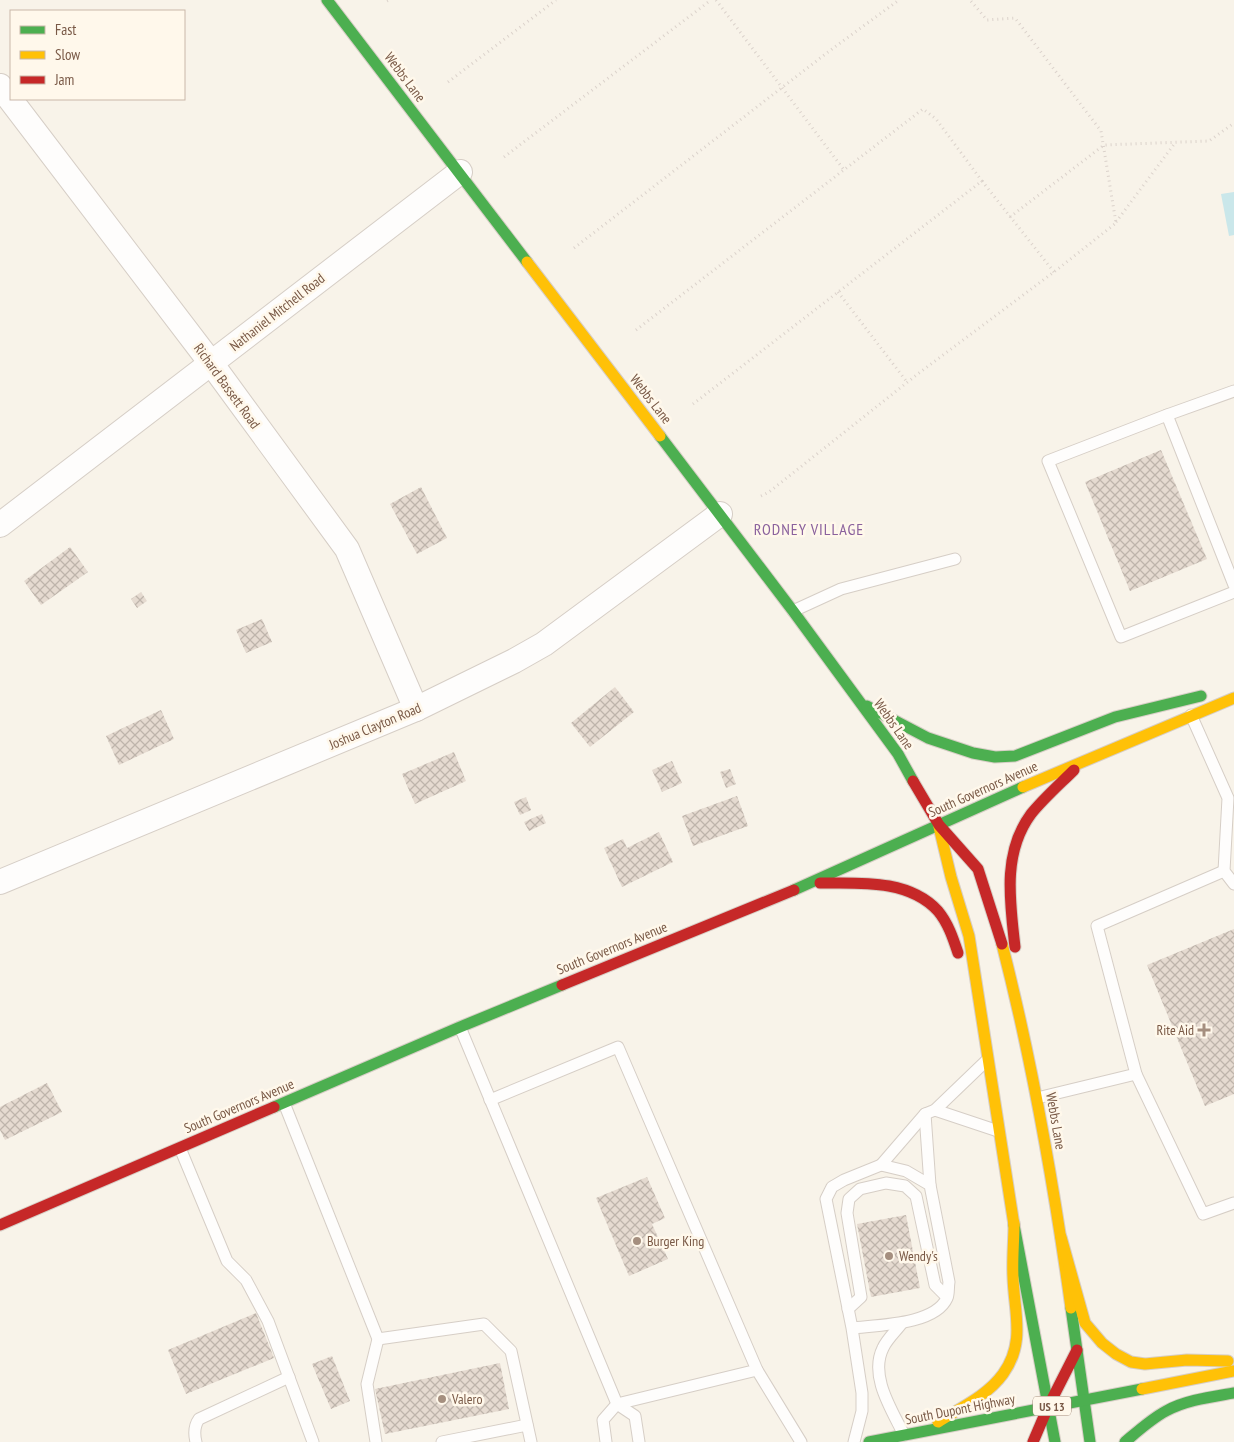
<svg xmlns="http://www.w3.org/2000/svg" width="1234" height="1442" viewBox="0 0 1234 1442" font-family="'PT Sans Narrow',sans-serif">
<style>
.water{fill:#cae7ea}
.building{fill:url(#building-cross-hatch)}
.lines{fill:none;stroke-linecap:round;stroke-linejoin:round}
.lane-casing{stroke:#d6cec6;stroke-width:13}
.street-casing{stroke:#d6cec6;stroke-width:26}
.fast-casing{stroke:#d7cec6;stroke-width:13}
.slow-casing{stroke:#d7cec6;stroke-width:13}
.jam-casing{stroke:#d7cec6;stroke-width:13}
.path{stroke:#dbd2cb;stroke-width:3;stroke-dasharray:1 4;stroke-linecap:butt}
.lane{stroke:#fefdfc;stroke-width:11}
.street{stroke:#fefdfc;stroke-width:24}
.fast{stroke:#4caf50;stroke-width:11}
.slow{stroke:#ffc107;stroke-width:11}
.jam{stroke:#c62828;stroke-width:11}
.poi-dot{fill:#a58f7f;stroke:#fff8eb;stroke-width:2}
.labels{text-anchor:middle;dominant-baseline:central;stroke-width:5;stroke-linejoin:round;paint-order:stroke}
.shield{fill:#fff8eb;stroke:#a18978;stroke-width:1}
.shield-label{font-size:12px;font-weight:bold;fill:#795946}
.street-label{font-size:14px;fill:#795946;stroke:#fff8eb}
.poi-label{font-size:14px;fill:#795946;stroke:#fff8eb;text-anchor:start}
.quarter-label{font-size:16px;letter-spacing:1px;fill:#8a619d;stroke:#fff8eb}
</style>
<defs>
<pattern id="building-cross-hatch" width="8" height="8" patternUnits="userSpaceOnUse" patternTransform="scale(1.25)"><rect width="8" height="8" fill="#e5dad0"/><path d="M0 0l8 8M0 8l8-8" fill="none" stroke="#beb4ab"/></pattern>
</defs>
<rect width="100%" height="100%" fill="#f8f3e9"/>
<polygon class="water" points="1234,192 1234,235 1229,236 1221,194"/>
<g class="building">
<polygon points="1161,450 1207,559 1130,591 1085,482"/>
<polygon points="421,487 447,538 417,554 390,504"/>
<polygon points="70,547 88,572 41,605 24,581"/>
<polygon points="141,592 147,601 137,608 131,599"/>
<polygon points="262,619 272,642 246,653 236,630"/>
<polygon points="615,687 634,712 590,747 571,723"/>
<polygon points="161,710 174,739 119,765 106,736"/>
<polygon points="454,752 466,781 415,804 402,774"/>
<polygon points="672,761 682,783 662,792 652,770"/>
<polygon points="730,769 736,784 726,788 720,772"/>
<polygon points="737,796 748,826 693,846 682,816"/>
<polygon points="526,797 531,810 520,815 514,802"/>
<polygon points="542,814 546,823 529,831 524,822"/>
<polygon points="659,832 673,862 622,887 604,848 623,839 627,848"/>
<polygon points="1234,929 1234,1094 1205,1106 1147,965"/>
<polygon points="47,1083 62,1112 5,1140 0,1130 0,1107"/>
<polygon points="647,1177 665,1218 652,1224 668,1259 629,1276 596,1198"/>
<polygon points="906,1215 920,1288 871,1297 857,1224"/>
<polygon points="256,1313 274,1358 186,1394 168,1350"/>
<polygon points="332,1356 350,1401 331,1409 312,1364"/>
<polygon points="500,1363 509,1409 385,1434 375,1389"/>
</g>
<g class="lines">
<defs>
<g id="lane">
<polyline points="1234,391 1167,415 1048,461 1121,637 1234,592"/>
<polyline points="1167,415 1234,585"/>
<polyline points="793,611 841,589 955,559"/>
<polyline points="1191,715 1228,798 1224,871 1234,884"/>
<polyline points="460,1027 617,1404 635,1416 639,1442"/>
<polyline points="1136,1074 1203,1214 1234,1203"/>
<polyline points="1037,1098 1136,1074 1097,926 1224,871"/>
<polyline points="490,1100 618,1047 757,1370 617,1404 603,1420 606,1442"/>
<polyline points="284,1103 378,1339 367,1384 376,1442"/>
<polyline points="935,1110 998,1131"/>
<polyline points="925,1114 930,1185"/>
<polyline points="180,1148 227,1261 246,1280 268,1321 313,1442"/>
<polyline points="881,1165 925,1114 935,1110 986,1061"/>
<polyline points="848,1309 861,1297 847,1213 849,1199 860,1189 886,1183 905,1186 916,1196 935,1285 947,1297"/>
<path d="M902,1323c-6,8 -15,16 -19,25 -14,28 9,62 21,87"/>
<path d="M852,1328c25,-3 83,-3 95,-30 2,-4 1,-11 2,-16l-19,-97 -24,-14 -25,-6 -37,15 -12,7 -6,12 26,129 10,65v18l-8,31"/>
<polyline points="378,1339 484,1324 511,1351 531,1442"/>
<polyline points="757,1370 801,1442"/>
<path d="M196,1442c-2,-8 -2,-16 3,-23l90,-42"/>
<polyline points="442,1442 527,1425"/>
</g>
<g id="street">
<polyline points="0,86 211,363 347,549 416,709"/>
<polyline points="0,525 460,172"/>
<polyline points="0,882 416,709 514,661 544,644 720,514"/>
</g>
<g id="fast">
<polyline points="327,0 527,262"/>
<polyline points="660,436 793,611 898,754 913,781"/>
<polyline points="867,706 928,738 973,753 995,757 1015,756 1115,717 1201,696"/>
<polyline points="794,890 1023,787"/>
<polyline points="274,1107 460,1027 562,985"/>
<polyline points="1014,1225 1055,1442"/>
<polyline points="1071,1308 1090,1442"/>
<polyline points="869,1442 1142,1389"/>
<path d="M1125,1442c13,-11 26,-23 41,-31 20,-11 45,-14 68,-18"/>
</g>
<g id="slow">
<polyline points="527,262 660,436"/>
<polyline points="1023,787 1234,698"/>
<polyline points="939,827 951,877 969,936 1014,1225"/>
<path d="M1002,944c31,120 52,242 69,364"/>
<polyline points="1061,1237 1085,1323 1102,1343 1116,1354 1131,1362 1145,1364 1187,1360 1228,1361"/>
<polyline points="1142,1389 1234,1371"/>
<path d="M938,1422c22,-14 49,-26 65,-48 23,-32 11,-62 10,-97 -1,-18 1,-36 1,-54"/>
</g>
<g id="jam">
<polyline points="913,781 939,825 978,869 1002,944"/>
<path d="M820,883c39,0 89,-4 118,28 10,12 15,27 20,42"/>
<path d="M1015,947c-5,-45 -13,-94 16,-133 13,-16 29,-30 43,-44"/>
<polyline points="562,985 794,890"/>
<polyline points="0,1225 274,1107"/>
<polyline points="1033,1442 1048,1407 1077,1350"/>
</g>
</defs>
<use href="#lane" class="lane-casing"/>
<use href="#street" class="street-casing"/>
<use href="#fast" class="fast-casing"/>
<use href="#slow" class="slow-casing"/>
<use href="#jam" class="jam-casing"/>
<g class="path">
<polyline points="716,0 844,170"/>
<polyline points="387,1 389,0"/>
<polyline points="448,82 556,0"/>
<polyline points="504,157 711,0"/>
<polyline points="982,181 1054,272"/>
<polyline points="1010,217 1104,145 1209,141 1234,123"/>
<polyline points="1116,222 1175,143"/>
<polyline points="574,248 832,49 899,0"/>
<polyline points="838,292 907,382"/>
<polyline points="636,330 923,109 936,119 982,181 693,404"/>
<polyline points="761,496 769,492 919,373 1054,272 1116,223 1101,131 1015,18 987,20 970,0"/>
</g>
<use href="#lane" class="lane"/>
<use href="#street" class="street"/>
<use href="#fast" class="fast"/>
<use href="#slow" class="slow"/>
<use href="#jam" class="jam"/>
</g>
<g class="poi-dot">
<path d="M1201.5 1022.5h5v5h5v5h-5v5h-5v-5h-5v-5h5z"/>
<circle cx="637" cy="1241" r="5"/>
<circle cx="889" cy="1256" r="5"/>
<circle cx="442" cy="1399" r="5"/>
</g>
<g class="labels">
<rect class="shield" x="1033" y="1396.5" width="38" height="19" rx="4"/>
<g class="shield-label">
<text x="1052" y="1406">US 13</text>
</g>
<g class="street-label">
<text transform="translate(405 77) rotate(53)">Webbs Lane</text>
<text transform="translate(277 312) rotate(-38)">Nathaniel Mitchell Road</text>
<text transform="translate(227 386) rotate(54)">Richard Bassett Road</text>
<text transform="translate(651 399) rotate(52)">Webbs Lane</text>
<text transform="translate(894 724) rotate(55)">Webbs Lane</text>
<text transform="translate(375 726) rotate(-23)">Joshua Clayton Road</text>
<text transform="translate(983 789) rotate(-24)">South Governors Avenue</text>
<text transform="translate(612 948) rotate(-22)">South Governors Avenue</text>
<text transform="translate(239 1106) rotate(-23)">South Governors Avenue</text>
<text transform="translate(1056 1121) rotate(80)">Webbs Lane</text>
<text transform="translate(960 1409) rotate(-11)">South Dupont Highway</text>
</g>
<g class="poi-label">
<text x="1194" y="1030" text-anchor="end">Rite Aid</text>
<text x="647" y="1241">Burger King</text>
<text x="899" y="1256">Wendy's</text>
<text x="452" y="1399">Valero</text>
</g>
<g class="quarter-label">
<text x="809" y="529">RODNEY VILLAGE</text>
</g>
</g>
<rect x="10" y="10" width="175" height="90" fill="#fff8eb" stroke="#c9b8a9"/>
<rect x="20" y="26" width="25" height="8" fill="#4caf50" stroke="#c9b8a9"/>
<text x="55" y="35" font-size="15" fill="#795946">Fast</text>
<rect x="20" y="51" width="25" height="8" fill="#ffc107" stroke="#c9b8a9"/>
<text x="55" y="60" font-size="15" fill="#795946">Slow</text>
<rect x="20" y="76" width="25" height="8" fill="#c62828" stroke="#c9b8a9"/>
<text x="55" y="85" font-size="15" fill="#795946">Jam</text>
</svg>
